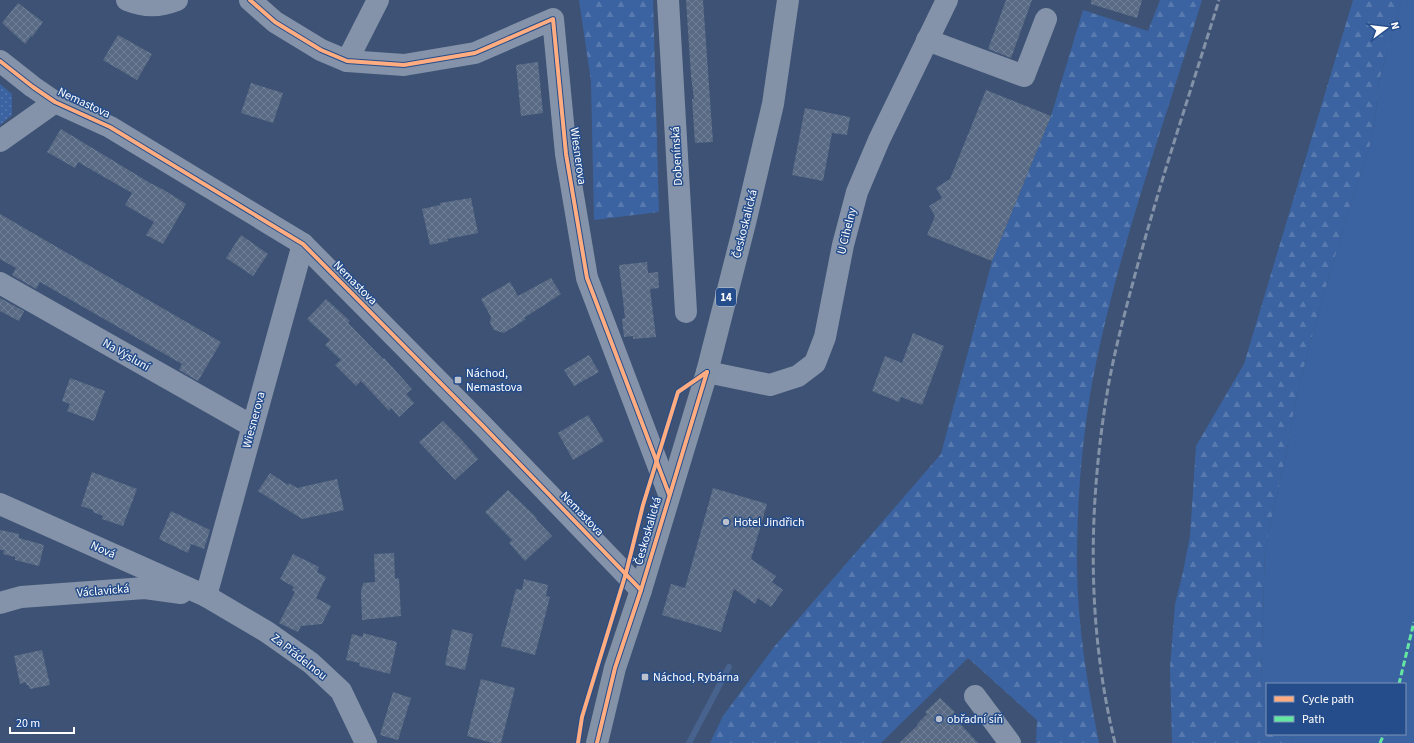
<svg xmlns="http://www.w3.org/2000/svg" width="1414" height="743" viewBox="0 0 1414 743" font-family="'Source Sans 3',sans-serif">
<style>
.grass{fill:#3b63a1}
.forest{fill:url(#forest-firs)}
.park{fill:url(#park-dots)}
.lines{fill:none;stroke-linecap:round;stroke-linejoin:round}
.stream{stroke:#48628e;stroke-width:6}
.building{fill:url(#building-cross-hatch)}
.minor{stroke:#8493a9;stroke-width:22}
.major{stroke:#8392a7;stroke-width:22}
.rail{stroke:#8492a7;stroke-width:3;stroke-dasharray:7 3;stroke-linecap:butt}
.quiet{stroke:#66e7a1;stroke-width:3;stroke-dasharray:6 3;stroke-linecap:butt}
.cycleway-casing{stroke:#264d8b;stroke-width:6}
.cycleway{stroke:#ffac80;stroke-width:4}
.poi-dot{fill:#bbc2ce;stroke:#264d8b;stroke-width:1.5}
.labels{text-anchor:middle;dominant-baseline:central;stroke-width:3;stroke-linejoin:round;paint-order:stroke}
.shield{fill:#264d8b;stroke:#becadc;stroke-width:1}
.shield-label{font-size:11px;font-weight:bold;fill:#fff}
.street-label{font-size:12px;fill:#fff;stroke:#264d8b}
.poi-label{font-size:12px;fill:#fff;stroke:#264d8b;text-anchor:start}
</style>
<defs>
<pattern id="forest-firs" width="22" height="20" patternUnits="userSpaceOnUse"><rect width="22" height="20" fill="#3b63a1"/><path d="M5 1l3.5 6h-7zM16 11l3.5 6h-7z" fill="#587aaf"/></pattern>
<pattern id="park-dots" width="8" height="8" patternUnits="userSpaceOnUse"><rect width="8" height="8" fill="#3b63a1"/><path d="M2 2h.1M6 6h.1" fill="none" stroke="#587aaf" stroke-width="1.8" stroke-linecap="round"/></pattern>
<pattern id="building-cross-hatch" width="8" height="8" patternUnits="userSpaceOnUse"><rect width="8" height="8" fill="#586a84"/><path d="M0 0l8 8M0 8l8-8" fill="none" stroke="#718096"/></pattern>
</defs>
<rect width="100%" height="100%" fill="#3d5274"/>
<polygon class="grass" points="1401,0 1414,0 1414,743 1300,743 1285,734 1405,734 1405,684 1267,684 1267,711 1264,704 1261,682 1265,548 1286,455 1296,398 1317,317 1352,199 1371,142 1376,110 1379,81"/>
<g class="forest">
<polygon points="579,0 653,0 659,212 594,220 591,81"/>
<path d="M1160,0h42c-38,125 -84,249 -109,378 -11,60 -16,122 -16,183 0,62 10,122 22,182h-63l1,-23 -69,-62 -87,85h-171l13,-27 51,-69 167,-193 51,-193 59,-145 32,-106 65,21z"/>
<polygon points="1353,0 1401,0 1379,81 1376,110 1371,142 1352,199 1317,317 1296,398 1286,455 1265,548 1261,682 1264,704 1267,711 1267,734 1285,734 1300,743 1172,743 1170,668 1175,604 1183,572 1190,536 1196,446 1244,364"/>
</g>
<polygon class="park" points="0,84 12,94 12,115 0,125"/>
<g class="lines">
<polyline class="stream" points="689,743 729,667"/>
</g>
<g class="building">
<polygon points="686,0 703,0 713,142 695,143 692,99 694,99 691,76"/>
<polygon points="1006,0 1032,0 1011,58 988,49"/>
<polygon points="1091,0 1142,0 1137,18 1091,4"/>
<polygon points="18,3 43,22 32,37 31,36 25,44 2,23"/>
<polygon points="118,35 152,54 137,80 103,60"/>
<polygon points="538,62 543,113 521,116 516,65"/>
<polygon points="251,83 283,93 273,123 241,113"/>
<polygon points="986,90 1051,116 992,261 927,235 935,216 929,206 942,198 936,188 950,179"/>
<polygon points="805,108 850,117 847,135 832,133 823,181 792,175"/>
<polygon points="61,129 150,183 164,190 186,204 163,244 146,235 154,222 125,205 132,193 78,162 75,168 47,152"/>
<polygon points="471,198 478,233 447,239 448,241 430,245 422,209 440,205 440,203"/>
<polygon points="0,214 221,342 198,381 179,370 182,364 40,282 36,289 12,275 16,268 0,259"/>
<polygon points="241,235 268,254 253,276 226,258"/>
<polygon points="647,262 648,273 658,272 659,288 650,289 656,337 633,339 633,336 624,337 622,319 625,318 619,265"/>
<polygon points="551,278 561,294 524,318 526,319 504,333 494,330 490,323 491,317 481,299 510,282 518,296"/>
<polygon points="0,298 24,311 19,321 0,311"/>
<polygon points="326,299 350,321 348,323 383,359 384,358 412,389 406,394 414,403 399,417 391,408 389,411 361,381 356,386 335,365 341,360 325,345 330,340 307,319"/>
<polygon points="913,333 944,346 922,405 901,397 899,402 872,391 885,356 902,363"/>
<polygon points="589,355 599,372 574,386 564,370"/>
<polygon points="70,378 105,391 94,421 67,411 70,404 62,401"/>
<polygon points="588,415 604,441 573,460 558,433"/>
<polygon points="443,421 461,439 478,459 455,480 419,442"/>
<polygon points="92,472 137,489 123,526 102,519 103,516 93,512 93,510 81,506"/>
<polygon points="270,473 288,485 289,483 297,488 337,479 344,510 302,519 258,491"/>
<polygon points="713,488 767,504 751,559 776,576 772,582 783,590 771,607 758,598 755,604 734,589 721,632 662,615 671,584 685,588"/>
<polygon points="508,490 537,518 536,519 552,536 525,561 509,543 512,540 485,512"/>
<polygon points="171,511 210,530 204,549 191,544 188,553 159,539"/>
<polygon points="0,530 19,534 19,538 44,545 39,566 15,560 15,557 3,554 4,550 0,550"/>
<polygon points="394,553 395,579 399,578 401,616 362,620 361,592 363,583 375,582 374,554"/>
<polygon points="293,554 319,567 317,572 326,577 316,598 331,606 322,624 301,626 298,632 279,623 295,592 292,590 294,587 280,579"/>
<polygon points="524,579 548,585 546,596 550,597 535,655 501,646 516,589 522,590"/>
<polygon points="452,629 473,634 465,670 445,665"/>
<polygon points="363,633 397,642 390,674 359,666 360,663 346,660 352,634 363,637"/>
<polygon points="42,650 50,685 30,689 28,685 26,685 26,682 20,684 14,656"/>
<polygon points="481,679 515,688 501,743 493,743 467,736"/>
<polygon points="393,692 411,698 398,740 380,735"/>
<polygon points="940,698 955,712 952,715 978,743 899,743 918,725 917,724 927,714 925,712"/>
</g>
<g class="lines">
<g class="minor">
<path d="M127,0c18,7 32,7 50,0"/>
<polyline points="250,0 275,22 321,50 347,61 404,65 475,53 553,19 566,154 587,278 669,494"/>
<polyline points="668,0 686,312"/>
<polyline points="927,40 1024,76 1046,19"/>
<polyline points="0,61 33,87 55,102 110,127 303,244 483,426 641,590"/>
<polyline points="347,61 378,0"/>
<polyline points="0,141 55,102"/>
<polyline points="0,283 252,426"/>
<polyline points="707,372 770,385 798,376 815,363 825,337 843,245 857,192 879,140 947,0"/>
<polyline points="0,504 206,596 267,632 311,663 341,691 366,743"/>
<polyline points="206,596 303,244"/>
<polyline points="0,603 21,597 145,588 181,593"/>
<polyline points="975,696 1010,743"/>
</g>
<polyline class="major" points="597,743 615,668 641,590 707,372 745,223 773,104 788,0"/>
<path class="rail" d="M1115,743c-29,-118 -27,-242 -6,-361 7,-37 17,-74 27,-111 25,-92 55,-181 83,-271"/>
<g class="quiet">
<polyline points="1399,684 1414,622"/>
<polyline points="1380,743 1384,734"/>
</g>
<defs>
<g id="cycleway">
<polyline points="250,0 275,22 321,50 347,61 404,65 475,53 553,19 566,154 587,278 669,494"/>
<polyline points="0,61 33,87 55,102 110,127 303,244 483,426 641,590"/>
<polyline points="578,743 582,717 626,573 643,505 678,392 707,372"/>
<polyline points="597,743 615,668 641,590 707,372"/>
</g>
</defs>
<use href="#cycleway" class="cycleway-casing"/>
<use href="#cycleway" class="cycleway"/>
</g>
<g class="poi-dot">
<rect x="454" y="376" width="8" height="8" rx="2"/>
<circle cx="726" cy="522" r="4"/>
<rect x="641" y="673" width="8" height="8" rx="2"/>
<circle cx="939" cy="719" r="4"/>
</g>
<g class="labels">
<rect class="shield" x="716" y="288" width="20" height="18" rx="3"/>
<g class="shield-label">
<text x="726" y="297">14</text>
</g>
<g class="street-label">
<text transform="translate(84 103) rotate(25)">Nemastova</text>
<text transform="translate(578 156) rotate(82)">Wiesnerova</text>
<text transform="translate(677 156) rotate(-93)">Dobenínská</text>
<text transform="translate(745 224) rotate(-76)">Českoskalická</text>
<text transform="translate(847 231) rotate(-76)">U Cihelny</text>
<text transform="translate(355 283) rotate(45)">Nemastova</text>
<text transform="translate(126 355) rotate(30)">Na Výsluní</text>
<text transform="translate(254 420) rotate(-75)">Wiesnerova</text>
<text transform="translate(582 514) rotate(46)">Nemastova</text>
<text transform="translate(648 531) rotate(-74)">Českoskalická</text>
<text transform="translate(103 550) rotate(24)">Nová</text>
<text transform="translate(103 591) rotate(-5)">Václavická</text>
<text transform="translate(299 657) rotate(38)">Za Přádelnou</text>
</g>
<g class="poi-label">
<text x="466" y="373">Náchod,<tspan x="466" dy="14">Nemastova</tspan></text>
<text x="734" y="522">Hotel Jindřich</text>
<text x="653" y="677">Náchod, Rybárna</text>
<text x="947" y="719">obřadní síň</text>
</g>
</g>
<rect x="1266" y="683" width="140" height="52" fill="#264d8b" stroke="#7d94b9"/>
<rect x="1274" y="696" width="20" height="6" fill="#ffac80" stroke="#7d94b9"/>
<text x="1302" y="703" font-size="12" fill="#ffffff">Cycle path</text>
<rect x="1274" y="716" width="20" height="6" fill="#66e7a1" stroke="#7d94b9"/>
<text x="1302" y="723" font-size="12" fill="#ffffff">Path</text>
<g transform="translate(1386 28) rotate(75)" stroke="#264d8b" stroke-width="3" paint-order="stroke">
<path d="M0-3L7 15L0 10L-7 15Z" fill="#ffffff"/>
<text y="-6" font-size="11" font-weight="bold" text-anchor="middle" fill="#ffffff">N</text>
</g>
<path d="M10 727v6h64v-6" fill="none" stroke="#ffffff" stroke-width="2"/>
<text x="16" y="727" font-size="12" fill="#ffffff" stroke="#264d8b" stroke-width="3" paint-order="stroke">20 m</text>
</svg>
